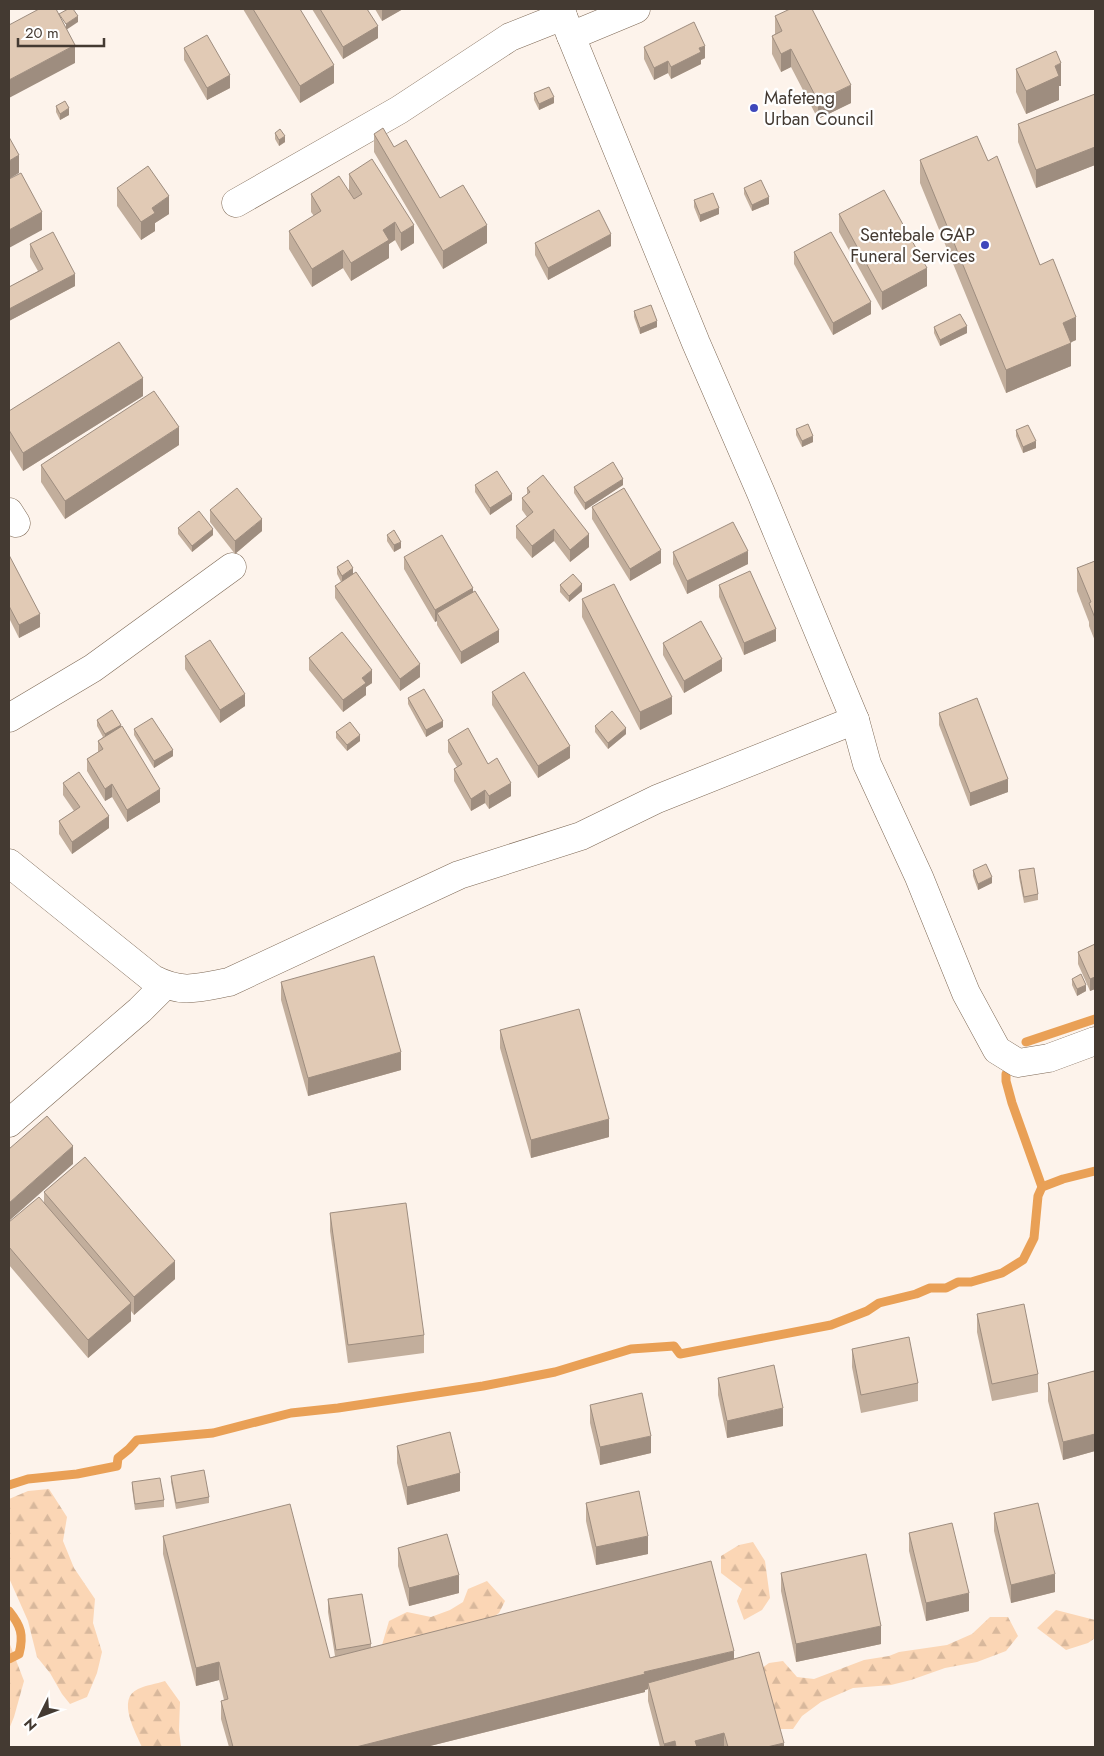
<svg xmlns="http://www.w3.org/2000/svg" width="1104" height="1756" viewBox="0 0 1104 1756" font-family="Jost,sans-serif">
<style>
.forest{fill:url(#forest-firs)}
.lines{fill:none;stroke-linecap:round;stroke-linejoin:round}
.stream{stroke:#e9a056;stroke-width:9}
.street-casing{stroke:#7d6855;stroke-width:29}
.street{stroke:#fff;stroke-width:28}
.wall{fill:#c2ae9c}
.shaded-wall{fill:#9e8d7f}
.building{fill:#e1cab5;stroke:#9e8d7f}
.poi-dot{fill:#3e47bb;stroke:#fff;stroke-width:2}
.labels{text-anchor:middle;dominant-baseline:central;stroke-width:4.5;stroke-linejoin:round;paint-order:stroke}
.poi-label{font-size:18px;fill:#443a32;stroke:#fff;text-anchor:start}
</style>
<defs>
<pattern id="forest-firs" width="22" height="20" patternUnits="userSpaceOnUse" patternTransform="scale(1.25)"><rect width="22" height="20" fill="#fbd6b5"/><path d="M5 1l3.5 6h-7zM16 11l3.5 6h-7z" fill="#d8b89c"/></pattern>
</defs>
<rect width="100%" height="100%" fill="#fdf3eb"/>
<g class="forest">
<polygon points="49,1489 67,1517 63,1541 74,1568 95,1599 93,1623 102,1652 97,1673 87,1697 70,1704 62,1694 50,1673 37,1657 28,1621 9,1578 9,1499 28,1491"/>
<polygon points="753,1542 765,1561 770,1598 762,1610 744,1620 737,1601 742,1589 721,1573 721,1556 739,1545"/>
<polygon points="487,1581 505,1601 499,1613 485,1623 382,1645 389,1621 407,1612 431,1617 450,1610 463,1602 468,1589"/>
<polygon points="1056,1610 1095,1620 1095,1638 1088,1643 1066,1650 1037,1628"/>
<polygon points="990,1617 1008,1617 1018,1636 1006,1651 977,1662 945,1668 911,1680 891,1685 853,1688 821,1702 802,1716 793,1729 775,1729 759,1670 769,1663 783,1661 797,1677 814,1679 864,1660 889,1656 899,1652 947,1645 972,1634"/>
<polygon points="9,1642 24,1681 14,1717 9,1729"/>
<path d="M165,1681l15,21 -1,28 2,17h-39c-6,-14 -26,-48 -4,-58 8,-4 18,-5 27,-8z"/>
</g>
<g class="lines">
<g class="stream">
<polyline points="1026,1042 1095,1019"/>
<polyline points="1006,1074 1006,1081 1012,1103 1042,1187"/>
<polyline points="9,1485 28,1479 77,1474 117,1466 118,1458 129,1449 137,1440 213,1433 291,1413 338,1408 483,1386 555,1372 631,1349 674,1346 680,1354 831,1325 867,1311 879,1303 916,1294 930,1288 946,1288 958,1282 971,1282 1002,1273 1023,1260 1034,1238 1038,1196 1042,1187 1063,1179 1095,1171"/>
<path d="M9,1611c12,15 15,24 10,43l-10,5"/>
</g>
<defs>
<g id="street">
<polyline points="560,9 696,343 761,493 855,720 867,764 919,877 966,993 997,1050 1018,1063 1049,1058 1095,1041"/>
<polyline points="571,36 636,9"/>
<polyline points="236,203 399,110 510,37 563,16"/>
<polyline points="9,512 16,523"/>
<polyline points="9,718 93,668 232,567"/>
<path d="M9,863l144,116c29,15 45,9 76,3l230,-107 122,-39 76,-37 198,-79"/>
<polyline points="9,1123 140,1010 165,985"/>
</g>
</defs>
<use href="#street" class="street-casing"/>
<use href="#street" class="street"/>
</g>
<g class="wall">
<polygon points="243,9 300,9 334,83 300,103"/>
<polygon points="312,9 367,9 378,38 343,59"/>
<polygon points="375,9 403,9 382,21"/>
<polygon points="775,16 851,103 818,119 791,67 781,72 772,54 772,36 775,34"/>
<polygon points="644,47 705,58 701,60 701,64 671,79 668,73 654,80 644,59"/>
<polygon points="184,48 230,88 207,100 184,60"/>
<polygon points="1016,69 1061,86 1059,86 1059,100 1026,114 1016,92"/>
<polygon points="534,93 554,103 539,110 534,100"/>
<polygon points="1095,94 1095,165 1036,188 1018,142 1018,124"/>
<polygon points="56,106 69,115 60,120 56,112"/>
<polygon points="275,133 285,142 279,146 275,139"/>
<polygon points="374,134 394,147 440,198 487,243 443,269 374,152"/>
<polygon points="920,160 988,161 1040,265 1076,340 1071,342 1071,366 1006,393 920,183"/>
<polygon points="349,174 414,243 401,251 395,240 389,244 389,258 351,281 343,268 312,287 289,249 289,231 314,216 311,212 311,194 349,191"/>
<polygon points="117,188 169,214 155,223 155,231 141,240 117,206"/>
<polygon points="744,188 769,204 752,211 744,194"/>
<polygon points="694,200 719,214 700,222 694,207"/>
<polygon points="839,214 927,286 882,310 839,232"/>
<polygon points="535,243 611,246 548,280 535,255"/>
<polygon points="30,244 75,286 9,321 9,287 38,271 30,257"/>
<polygon points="794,252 871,314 833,335 794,264"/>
<polygon points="634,311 657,327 640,334 634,317"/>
<polygon points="934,327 967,333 940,346 934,333"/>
<polygon points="143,396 23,471 9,448 9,411"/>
<polygon points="796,429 813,442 802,447 796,435"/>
<polygon points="1016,430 1036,448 1023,453 1016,436"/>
<polygon points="179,445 65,519 41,482 41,465"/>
<polygon points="475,485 512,500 490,515 475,492"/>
<polygon points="623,485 585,510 574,493 574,487"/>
<polygon points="527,488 589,547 570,562 554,541 532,558 516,538 516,526 527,517 522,510 522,498 527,495"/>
<polygon points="592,507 661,563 630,581 592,519"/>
<polygon points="210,510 262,531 235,554 210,522"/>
<polygon points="178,528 213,535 192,552 178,534"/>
<polygon points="387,535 401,548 394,552 387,541"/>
<polygon points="673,552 748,564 687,594 673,564"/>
<polygon points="9,555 40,627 19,638 9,618"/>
<polygon points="404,557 473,592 499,642 461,664 437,625 437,621 435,622 404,569"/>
<polygon points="1095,561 1095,641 1089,626 1089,622 1077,591 1077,568"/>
<polygon points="337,567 353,574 420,677 400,691 335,598 335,586 341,582 337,574"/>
<polygon points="560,585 582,591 569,602 560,592"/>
<polygon points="719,585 776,641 744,655 719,597"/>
<polygon points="582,599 672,714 640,730 582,617"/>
<polygon points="663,643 722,671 684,693 663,655"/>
<polygon points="185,656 245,706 220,723 185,669"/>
<polygon points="309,658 372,683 366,687 366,695 343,712 309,670"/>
<polygon points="492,692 570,758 538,778 492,705"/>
<polygon points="408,698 443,727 426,737 408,704"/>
<polygon points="939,713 1008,792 970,806 939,725"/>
<polygon points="97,720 121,727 160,802 127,822 112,797 105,801 87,771 87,759 98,752 98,741 103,737 97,726"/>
<polygon points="595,726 626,734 608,749 595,732"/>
<polygon points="134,729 173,756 154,768 134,735"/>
<polygon points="336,732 360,741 347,751 336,738"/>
<polygon points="448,740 488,764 511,796 489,809 485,803 471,811 454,781 454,769 457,767 448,752"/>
<polygon points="63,783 109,828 72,854 59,834 59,821 74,811 63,795"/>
<polygon points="973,870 992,883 978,890 973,876"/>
<polygon points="1019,870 1038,894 1038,900 1024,903 1019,877"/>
<polygon points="1095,944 1095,989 1090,991 1078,964 1078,952"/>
<polygon points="1072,979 1086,991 1077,996 1072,985"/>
<polygon points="281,982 401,1070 308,1096 281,1000"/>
<polygon points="500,1030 609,1137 531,1158 500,1048"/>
<polygon points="44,1192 175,1279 134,1315 131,1311 131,1321 88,1358 9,1265 9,1222 44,1203"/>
<polygon points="330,1213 424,1335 424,1353 348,1363 330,1231"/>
<polygon points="977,1314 1038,1374 1038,1392 992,1401 977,1332"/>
<polygon points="852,1349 918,1383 918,1401 861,1413 852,1367"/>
<polygon points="1095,1375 1095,1451 1063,1460 1048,1401 1048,1383"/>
<polygon points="718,1378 783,1426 727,1438 718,1395"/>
<polygon points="590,1405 651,1453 600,1465 590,1423"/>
<polygon points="397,1446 460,1491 407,1505 397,1463"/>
<polygon points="171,1476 209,1497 209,1503 176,1509 171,1482"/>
<polygon points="132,1482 164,1500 164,1507 135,1510 132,1488"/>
<polygon points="586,1503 648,1554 596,1565 586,1521"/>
<polygon points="994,1513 1055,1592 1011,1603 994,1531"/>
<polygon points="909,1533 969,1611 926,1621 909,1551"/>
<polygon points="163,1536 330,1658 335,1656 328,1612 328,1599 371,1644 371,1647 734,1659 784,1747 660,1747 648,1701 648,1689 645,1690 645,1692 426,1747 229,1747 221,1719 221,1701 224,1700 219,1680 196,1686 163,1554"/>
<polygon points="398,1548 459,1593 409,1606 398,1566"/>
<polygon points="781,1573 881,1644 796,1662 781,1591"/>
</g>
<g class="shaded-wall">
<polygon points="382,9 403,9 382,21"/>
<polygon points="78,16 78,22 66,30 66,24"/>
<polygon points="378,26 378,38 343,59 343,47"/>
<polygon points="75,45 75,63 9,98 9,80"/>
<polygon points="705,46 705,58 701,60 701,64 671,79 671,67 699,48"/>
<polygon points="791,49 791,67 781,72 781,54"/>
<polygon points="668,61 668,73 654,80 654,68"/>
<polygon points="1061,63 1061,86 1059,86 1059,100 1026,114 1026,91 1055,66"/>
<polygon points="334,65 334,83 300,103 300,86"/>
<polygon points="230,75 230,88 207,100 207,88"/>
<polygon points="851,85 851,103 818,119 818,101"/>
<polygon points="554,97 554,103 539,110 539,104"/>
<polygon points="69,108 69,115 60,120 60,114"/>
<polygon points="285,136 285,142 279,146 279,140"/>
<polygon points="1095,147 1095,165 1036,188 1036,170"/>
<polygon points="19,155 19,173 9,179 9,161"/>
<polygon points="169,196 169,214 155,223 155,231 141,240 141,222 152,208"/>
<polygon points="769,197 769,204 752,211 752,205"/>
<polygon points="719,208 719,214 700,222 700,215"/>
<polygon points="42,212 42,230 9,248 9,230"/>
<polygon points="395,222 395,240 389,244 389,258 351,281 351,263 383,230"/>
<polygon points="414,225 414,243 401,251 401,233"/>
<polygon points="487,225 487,243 443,269 443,251"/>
<polygon points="611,234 611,246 548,280 548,268"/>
<polygon points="343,250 343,268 312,287 312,269"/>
<polygon points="927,268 927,286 882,310 882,292"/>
<polygon points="75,274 75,286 9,321 9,309"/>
<polygon points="871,302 871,314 833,335 833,323"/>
<polygon points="1076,317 1076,340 1063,346 1063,323"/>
<polygon points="657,321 657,327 640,334 640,328"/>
<polygon points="967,326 967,333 940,346 940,340"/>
<polygon points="1071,343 1071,366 1006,393 1006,370"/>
<polygon points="143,378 143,396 23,471 23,453"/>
<polygon points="179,427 179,445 65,519 65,501"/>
<polygon points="813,436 813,442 802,447 802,441"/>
<polygon points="1036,441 1036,448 1023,453 1023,447"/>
<polygon points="623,479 623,485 585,510 585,503"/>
<polygon points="512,494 512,500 490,515 490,508"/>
<polygon points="262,519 262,531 235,554 235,541"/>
<polygon points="213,529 213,535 192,552 192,546"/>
<polygon points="554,529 554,541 532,558 532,546"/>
<polygon points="589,534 589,547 570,562 570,550"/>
<polygon points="401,542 401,548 394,552 394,545"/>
<polygon points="661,550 661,563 630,581 630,569"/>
<polygon points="748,551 748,564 687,594 687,581"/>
<polygon points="353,568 353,575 342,582 342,576"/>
<polygon points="582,584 582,591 569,602 569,596"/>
<polygon points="473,588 473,600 437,613 437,621 435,622 435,610"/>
<polygon points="40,614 40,627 19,638 19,625"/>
<polygon points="776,629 776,641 744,655 744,643"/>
<polygon points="499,630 499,642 461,664 461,652"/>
<polygon points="722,659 722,671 684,693 684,681"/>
<polygon points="420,664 420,677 400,691 400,679"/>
<polygon points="372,670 372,683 366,687 366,695 343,712 343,700 362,678"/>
<polygon points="245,694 245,706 220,723 220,710"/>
<polygon points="672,697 672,714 640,730 640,712"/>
<polygon points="443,721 443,727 426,737 426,730"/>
<polygon points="121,725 121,731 105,740 105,734"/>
<polygon points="626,728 626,734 608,749 608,743"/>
<polygon points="360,735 360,741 347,751 347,745"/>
<polygon points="570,746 570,758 538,778 538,766"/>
<polygon points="173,750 173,756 154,768 154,761"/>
<polygon points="1008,779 1008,792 970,806 970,793"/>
<polygon points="511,783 511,796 489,809 489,796"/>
<polygon points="112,784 112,797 105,801 105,789"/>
<polygon points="160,789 160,802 127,822 127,810"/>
<polygon points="485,790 485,803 471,811 471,799"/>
<polygon points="109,816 109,828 72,854 72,842"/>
<polygon points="992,877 992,883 978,890 978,884"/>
<polygon points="1095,977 1095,989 1090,991 1090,979"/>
<polygon points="1086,985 1086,991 1077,996 1077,989"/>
<polygon points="401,1052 401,1070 308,1096 308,1078"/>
<polygon points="609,1119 609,1137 531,1158 531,1140"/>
<polygon points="73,1146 73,1164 9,1221 9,1203"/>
<polygon points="175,1261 175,1279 134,1315 134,1297"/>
<polygon points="131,1303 131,1321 88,1358 88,1340"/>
<polygon points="783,1408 783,1426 727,1438 727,1421"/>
<polygon points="1095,1434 1095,1451 1063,1460 1063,1442"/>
<polygon points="651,1436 651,1453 600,1465 600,1447"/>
<polygon points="460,1473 460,1491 407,1505 407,1487"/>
<polygon points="648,1536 648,1554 596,1565 596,1547"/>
<polygon points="1055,1574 1055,1592 1011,1603 1011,1585"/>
<polygon points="459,1575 459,1593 409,1606 409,1588"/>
<polygon points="969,1593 969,1611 926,1621 926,1603"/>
<polygon points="881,1626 881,1644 796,1662 796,1644"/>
<polygon points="734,1651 734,1669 648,1683 648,1689 645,1690 645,1692 426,1747 356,1747 644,1672"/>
<polygon points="219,1662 219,1680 196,1686 196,1668"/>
<polygon points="724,1733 724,1747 695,1747 695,1741"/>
<polygon points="675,1741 675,1747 664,1747 664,1744"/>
<polygon points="784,1743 784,1747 767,1747"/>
</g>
<g class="building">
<polygon points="39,9 56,9 75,45 9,80 9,25"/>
<polygon points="68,9 73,9 78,16 66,24 59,14"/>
<polygon points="253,9 300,9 334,65 300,86"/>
<polygon points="320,9 367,9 378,26 343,47"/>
<polygon points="790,9 812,9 851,85 818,101 791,49 781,54 772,36 782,31 775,16"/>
<polygon points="694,22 705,46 699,48 701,52 671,67 668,61 654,68 644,47"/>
<polygon points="207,35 230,75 207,88 184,48"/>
<polygon points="1056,51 1061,63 1055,66 1059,76 1026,91 1016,69"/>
<polygon points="549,87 554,97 539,104 534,93"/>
<polygon points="1095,94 1095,147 1036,170 1018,124"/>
<polygon points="65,101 69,108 60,114 56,106"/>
<polygon points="383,128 394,147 406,140 440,198 463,185 487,225 443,251 374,134"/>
<polygon points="280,129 285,136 279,140 275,133"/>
<polygon points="977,136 988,161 997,156 1040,265 1053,259 1076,317 1063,323 1071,343 1006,370 920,160"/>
<polygon points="9,137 19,155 9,161"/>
<polygon points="372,159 414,225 401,233 395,222 383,230 389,240 351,263 343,250 312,269 289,231 321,211 311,194 339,176 354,199 362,194 349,174"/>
<polygon points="148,166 169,196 152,208 155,213 141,222 117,188"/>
<polygon points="21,173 42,212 9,230 9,179"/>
<polygon points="761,180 769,197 752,205 744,188"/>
<polygon points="884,190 927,268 882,292 839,214"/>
<polygon points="713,193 719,208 700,215 694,200"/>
<polygon points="599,210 611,234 548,268 535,243"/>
<polygon points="53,232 75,274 9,309 9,287 43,269 30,244"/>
<polygon points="831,232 871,302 833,323 794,252"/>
<polygon points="651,305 657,321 640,328 634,311"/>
<polygon points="960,314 967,326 940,340 934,327"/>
<polygon points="119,342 143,378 23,453 9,430 9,411"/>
<polygon points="154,391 179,427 65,501 41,465"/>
<polygon points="808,424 813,436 802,441 796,429"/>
<polygon points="1028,425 1036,441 1023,447 1016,430"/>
<polygon points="613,462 623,479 585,503 574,487"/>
<polygon points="497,471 512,494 490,508 475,485"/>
<polygon points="543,475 589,534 570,550 554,529 532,546 516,526 533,512 522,498 530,492 527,488"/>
<polygon points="237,488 262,519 235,541 210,510"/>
<polygon points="624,488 661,550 630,569 592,507"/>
<polygon points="199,511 213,529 192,546 178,528"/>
<polygon points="733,522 748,551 687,581 673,552"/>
<polygon points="394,530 401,542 394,545 387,535"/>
<polygon points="442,535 473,588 435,610 404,557"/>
<polygon points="9,555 40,614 19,625 9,606"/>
<polygon points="348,560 353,568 342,576 337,567"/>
<polygon points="1095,561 1095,618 1089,603 1091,602 1077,568"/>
<polygon points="750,571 776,629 744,643 719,585"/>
<polygon points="356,572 420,664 400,679 335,586"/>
<polygon points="573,574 582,584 569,596 560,585"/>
<polygon points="614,584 672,697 640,712 582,599"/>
<polygon points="475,591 499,630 461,652 437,613"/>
<polygon points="701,621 722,659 684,681 663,643"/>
<polygon points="342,632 372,670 362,678 366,683 343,700 309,658"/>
<polygon points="210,640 245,694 220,710 185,656"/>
<polygon points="524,672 570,746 538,766 492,692"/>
<polygon points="424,689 443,721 426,730 408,698"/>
<polygon points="977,698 1008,779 970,793 939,713"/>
<polygon points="112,710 121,725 105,734 97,720"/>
<polygon points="612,711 626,728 608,743 595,726"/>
<polygon points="152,718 173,750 154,761 134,729"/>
<polygon points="350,722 360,735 347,745 336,732"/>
<polygon points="122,726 160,789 127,810 112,784 105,789 87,759 103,749 98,741"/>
<polygon points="468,728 488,764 497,758 511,783 489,796 485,790 471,799 454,769 462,764 448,740"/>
<polygon points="79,772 109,816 72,842 59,821 80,807 63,783"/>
<polygon points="986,864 992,877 978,884 973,870"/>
<polygon points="1034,868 1038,894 1024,897 1019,870"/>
<polygon points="1095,944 1095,977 1090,979 1078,952"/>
<polygon points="374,956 401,1052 308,1078 281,982"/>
<polygon points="1081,974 1086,985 1077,989 1072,979"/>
<polygon points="579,1009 609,1119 531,1140 500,1030"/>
<polygon points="47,1116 73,1146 9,1203 9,1149"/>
<polygon points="85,1157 175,1261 134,1297 44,1192"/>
<polygon points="39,1197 131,1303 88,1340 9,1247 9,1222"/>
<polygon points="406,1203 424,1335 348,1345 330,1213"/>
<polygon points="1024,1304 1038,1374 992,1384 977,1314"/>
<polygon points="909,1337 918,1383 861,1395 852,1349"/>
<polygon points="774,1365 783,1408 727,1421 718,1378"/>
<polygon points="1094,1371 1095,1375 1095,1434 1063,1442 1048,1383"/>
<polygon points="642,1393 651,1436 600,1447 590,1405"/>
<polygon points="450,1432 460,1473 407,1487 397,1446"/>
<polygon points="204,1470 209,1497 176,1503 171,1476"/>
<polygon points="160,1478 164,1500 135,1504 132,1482"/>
<polygon points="639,1491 648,1536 596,1547 586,1503"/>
<polygon points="1038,1503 1055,1574 1011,1585 994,1513"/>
<polygon points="290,1504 330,1658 711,1561 734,1651 644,1672 645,1674 356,1747 233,1747 221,1701 228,1699 219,1662 196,1668 163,1536"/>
<polygon points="952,1523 969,1593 926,1603 909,1533"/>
<polygon points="447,1534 459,1575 409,1588 398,1548"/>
<polygon points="866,1554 881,1626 796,1644 781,1573"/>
<polygon points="362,1594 371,1644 336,1650 328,1599"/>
<polygon points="759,1652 784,1743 767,1747 728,1747 724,1733 695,1741 697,1747 676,1747 675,1741 664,1744 648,1683"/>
</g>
<g class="poi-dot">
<circle cx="754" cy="108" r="5"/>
<circle cx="985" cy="245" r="5"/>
</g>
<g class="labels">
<g class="poi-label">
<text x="764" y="98">Mafeteng<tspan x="764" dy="21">Urban Council</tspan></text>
<text x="975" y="235" text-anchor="end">Sentebale GAP<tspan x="975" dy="21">Funeral Services</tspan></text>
</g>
</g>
<rect width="1104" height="1756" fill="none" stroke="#443a32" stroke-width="20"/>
<g transform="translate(40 1716) rotate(228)" stroke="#ffffff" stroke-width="4" paint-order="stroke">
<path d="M0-4L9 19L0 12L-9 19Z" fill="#443a32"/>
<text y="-8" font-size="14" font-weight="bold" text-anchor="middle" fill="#443a32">N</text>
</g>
<path d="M18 38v8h86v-8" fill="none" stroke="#443a32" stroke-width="2.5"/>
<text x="25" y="38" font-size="15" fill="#443a32" stroke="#ffffff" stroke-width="4" paint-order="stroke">20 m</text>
</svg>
